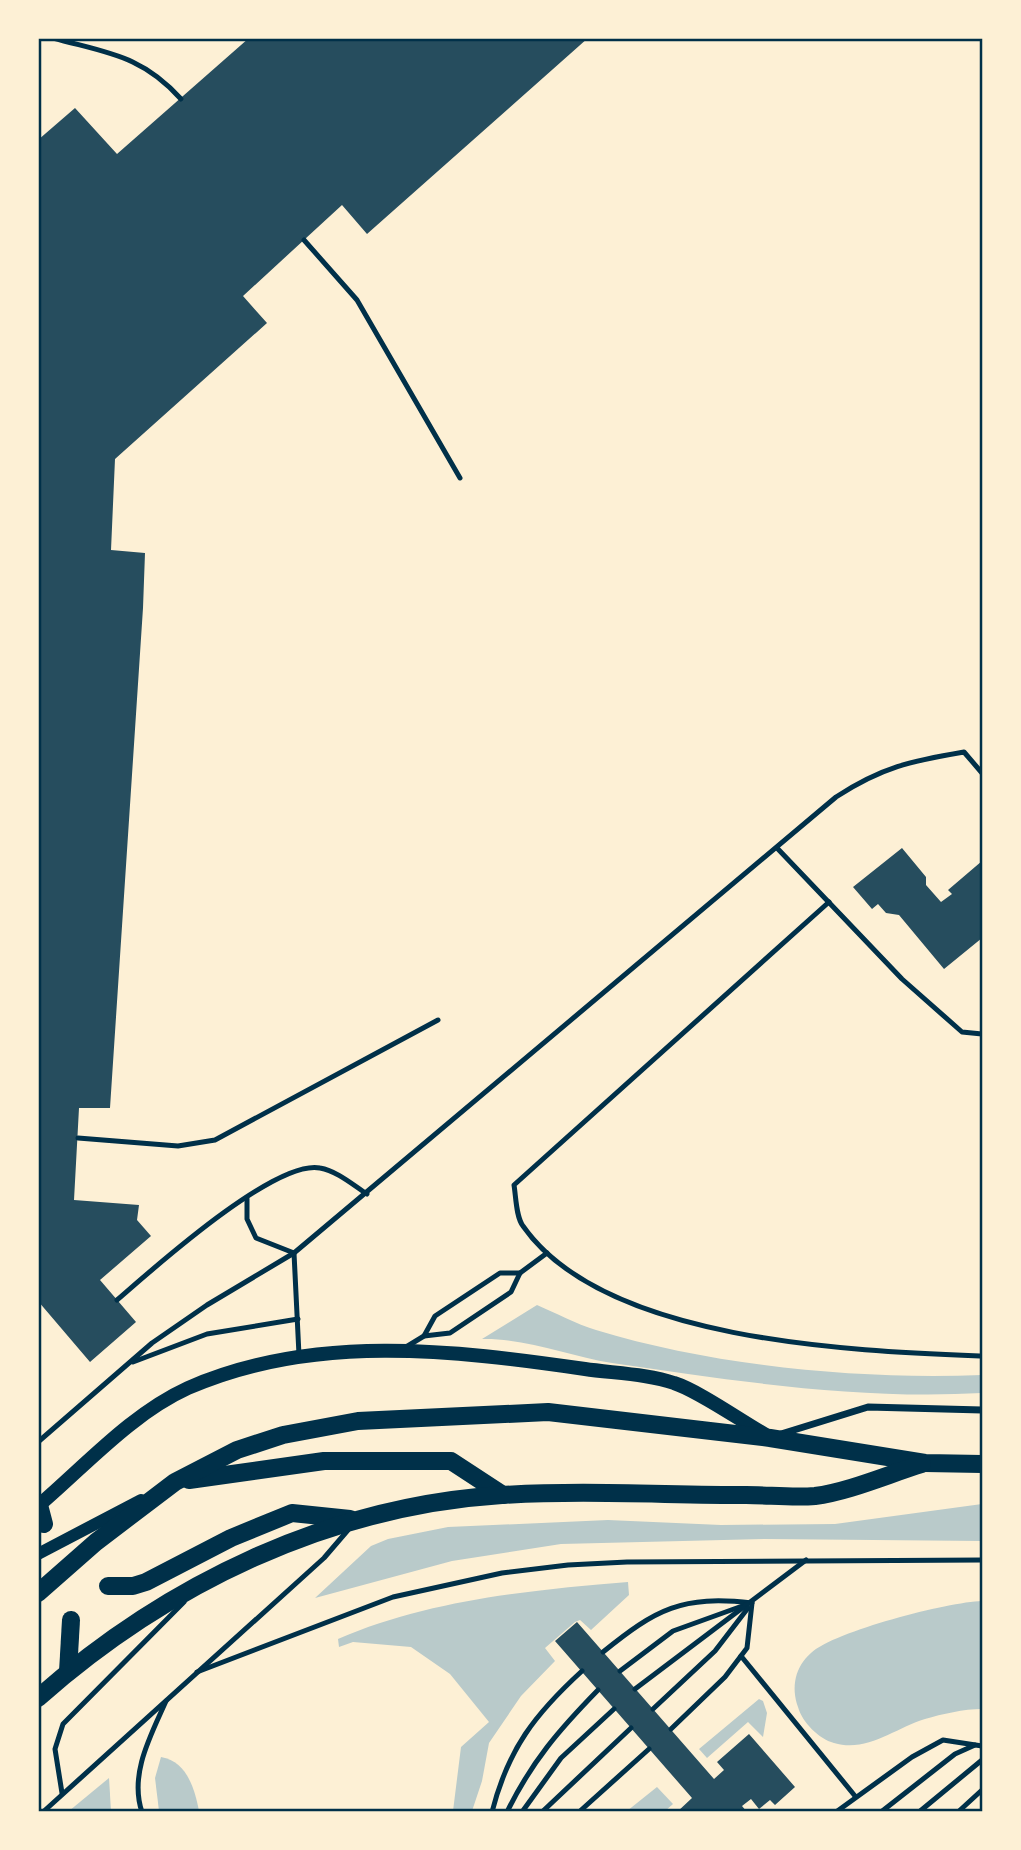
<svg xmlns="http://www.w3.org/2000/svg" width="1021" height="1850" viewBox="0 0 1021 1850" font-family="'Public Sans',sans-serif">
<style>
.green{fill:#b9caca}
.building{fill:#264d5e}
.lines{fill:none;stroke-linecap:round;stroke-linejoin:round}
.service{stroke:#003049;stroke-width:5}
.minor{stroke:#003049;stroke-width:7}
.tertiary{stroke:#003049;stroke-width:12}
.secondary{stroke:#003049;stroke-width:14}
.primary{stroke:#003049;stroke-width:18}
.neatline{fill:none;stroke:#003049;stroke-width:2.5}
</style>
<rect width="100%" height="100%" fill="#fdf0d5"/>
<g class="green">
<path d="M537,1305c19,8 39,19 59,25 118,36 263,50 386,45v18c-124,7 -247,-12 -370,-30 -43,-7 -87,-25 -130,-24z"/>
<polygon points="982,1504 982,1541 764,1539 561,1544 452,1561 315,1598 371,1546 388,1539 448,1527 608,1520 721,1525 835,1524"/>
<path d="M628,1582l1,13 -38,35 -11,-10 -5,2 -30,26 10,13 -34,35 -32,47 -7,38 -10,30h-19l8,-64 28,-25 -39,-48 -39,-27 -58,-5 -14,5 -1,-8c90,-39 193,-49 290,-57z"/>
<path d="M982,1601v108c-18,0 -40,5 -57,10 -30,9 -58,34 -91,24 -15,-4 -32,-21 -36,-36 -7,-20 -3,-40 13,-54 24,-22 137,-51 171,-52z"/>
<polygon points="759,1699 763,1701 767,1713 763,1737 748,1722 707,1758 699,1749"/>
<path d="M161,1757c26,4 34,33 38,54h-40l-4,-33z"/>
<polygon points="109,1778 111,1811 69,1811"/>
<polygon points="657,1787 673,1804 665,1811 627,1811"/>
</g>
<g class="building">
<polygon points="249,38 588,38 367,234 342,205 243,296 267,323 115,459 111,550 145,553 143,608 110,1108 79,1108 74,1200 139,1205 137,1220 151,1236 100,1280 136,1322 90,1362 38,1301 38,140 75,108 117,154"/>
<polygon points="902,848 926,877 926,885 941,902 952,894 948,890 982,861 982,938 944,969 899,915 886,913 878,904 872,909 853,887"/>
<polygon points="577,1622 714,1779 724,1770 717,1762 749,1734 795,1787 775,1805 770,1800 759,1809 751,1799 742,1806 747,1812 677,1812 692,1798 555,1641"/>
</g>
<g class="lines">
<g class="service">
<path d="M53,38c54,15 89,17 128,61"/>
<polyline points="304,240 357,300 460,478"/>
<polyline points="777,848 902,979 962,1032 982,1034"/>
<path d="M829,902l-315,283c2,12 2,32 9,41 81,116 330,125 459,130"/>
<polyline points="78,1138 178,1146 215,1140 438,1020"/>
<polyline points="247,1199 247,1219 256,1238 294,1253"/>
<polyline points="294,1253 299,1355"/>
<path d="M117,1300c36,-31 158,-141 203,-132 17,3 33,17 47,26"/>
<polyline points="424,1336 435,1316 500,1273 520,1273"/>
<polyline points="406,1347 424,1336 450,1333 511,1292 520,1273 547,1253"/>
<polyline points="133,1362 207,1334 298,1319"/>
<path d="M38,1442l114,-99 55,-38 87,-52 542,-456c46,-30 75,-36 128,-45l18,21"/>
<path d="M603,1652c53,-43 79,-57 149,-49"/>
<polyline points="741,1656 855,1796"/>
<polyline points="620,1671 673,1631 745,1605"/>
<polyline points="197,1672 393,1597 502,1573 568,1565 627,1562 982,1560"/>
<polyline points="635,1689 806,1560"/>
<polyline points="653,1709 715,1651 748,1608"/>
<polyline points="671,1729 725,1677 747,1648 752,1603"/>
<polyline points="62,1793 55,1749 63,1724 184,1602"/>
<polyline points="43,1812 324,1558 348,1530"/>
<path d="M142,1812c-13,-38 9,-77 24,-111"/>
<path d="M492,1812c16,-63 43,-98 90,-141"/>
<path d="M507,1812c25,-51 52,-82 91,-122"/>
<polyline points="522,1812 561,1758 614,1709"/>
<polyline points="542,1812 631,1728"/>
<polyline points="579,1812 649,1749"/>
<polyline points="836,1812 912,1757 943,1740 982,1746"/>
<polyline points="881,1812 955,1754 975,1745"/>
<polyline points="919,1812 982,1760"/>
<polyline points="958,1812 982,1790"/>
</g>
<polyline class="minor" points="781,1434 868,1407 982,1410"/>
<polyline class="tertiary" points="38,1554 141,1500"/>
<path class="secondary" d="M38,1506c47,-40 93,-92 150,-118 125,-55 266,-38 397,-19 27,4 64,5 89,14 25,8 67,38 92,52"/>
<g class="primary">
<polyline points="189,1480 324,1461 451,1461 503,1495"/>
<polyline points="39,1505 44,1524"/>
<polyline points="108,1586 133,1586 146,1582 231,1538 292,1513 350,1519"/>
<polyline points="38,1593 96,1542 175,1482 237,1450 283,1435 358,1421 548,1412 770,1438 925,1463 982,1464"/>
<polyline points="68,1672 71,1620"/>
<path d="M38,1698c129,-114 291,-192 464,-203 81,-5 163,0 244,0 22,0 47,3 69,1 33,-4 74,-22 107,-32"/>
</g>
</g>
<rect width="1021" height="1850" fill="none" stroke="#fdf0d5" stroke-width="80"/>
<rect x="40" y="40" width="941" height="1770" class="neatline"/>
</svg>
